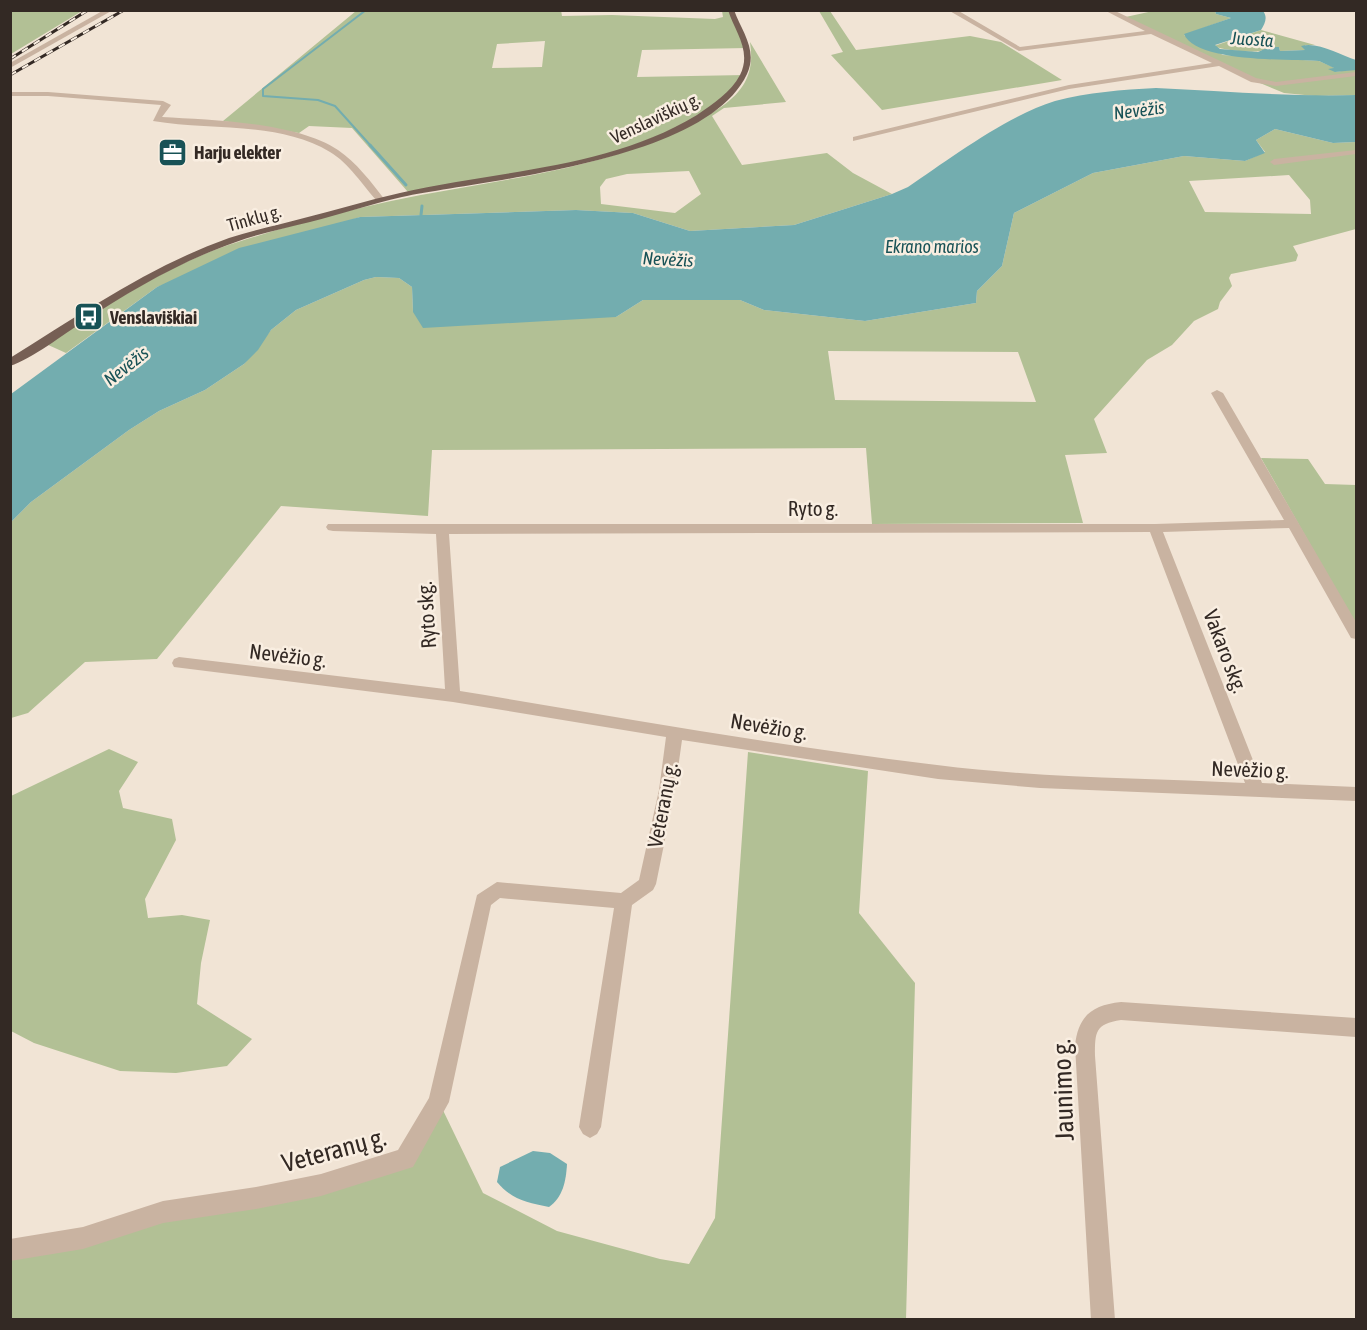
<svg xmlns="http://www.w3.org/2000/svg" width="1367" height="1330" viewBox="0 0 1367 1330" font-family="'Asap Condensed',sans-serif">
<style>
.green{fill:#b2c095;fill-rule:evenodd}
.water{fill:#73adaf}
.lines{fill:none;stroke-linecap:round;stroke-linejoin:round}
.stream-far1{stroke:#73adaf;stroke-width:2}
.stream{stroke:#73adaf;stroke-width:3}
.minor{fill:#c9b3a1;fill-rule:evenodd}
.major{fill:#765f54;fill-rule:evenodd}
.rail-casing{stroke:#332924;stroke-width:3}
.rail{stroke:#f9eee1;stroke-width:2;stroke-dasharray:7;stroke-linecap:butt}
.labels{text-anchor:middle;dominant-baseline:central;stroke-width:5;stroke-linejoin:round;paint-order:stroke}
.far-water-label{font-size:18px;font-style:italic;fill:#185256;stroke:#f9eee1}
.far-street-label{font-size:18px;fill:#332924;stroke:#f9eee1}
.far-poi-label{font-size:18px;font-weight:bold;fill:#332924;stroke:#f9eee1;text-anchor:start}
.street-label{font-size:21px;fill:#332924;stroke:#f9eee1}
.near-street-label{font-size:26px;fill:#332924;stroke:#f9eee1}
</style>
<rect width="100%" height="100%" fill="#f1e4d5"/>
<g class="green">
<polygon points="11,10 82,10 82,11 11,54"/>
<path d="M561,10l1,6 50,-1 103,4 8,-2 -1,-6h9l16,37 -105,2 -5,27 108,-2 -8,14 -24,19 -45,24 -73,28 -187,32 -56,-64 -43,-2 -10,7 -76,-12 133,-110zM545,41l-3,26 -50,1 5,-24z"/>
<polygon points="819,11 830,11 856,50 970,36 1001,42 1062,80 882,110 831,55 843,52"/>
<polygon points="1153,11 1215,11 1216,14 1231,18 1184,35 1223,55 1319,61 1335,68 1335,72 1355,69 1356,95 1315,96 1284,93 1248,78 1121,18"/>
<path d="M1261,30l54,15h-10v5l-25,1 -1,-4c-8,0 -12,2 -19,4 -9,2 -38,-1 -46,-5z"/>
<path d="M750,42l36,60 -62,6 -12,8 30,49 85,-12 26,20 39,21 -98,31 -104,6 -57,-18 -57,-3 -216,7 -203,70 -91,66 -20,-9c61,-38 123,-81 192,-102 49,-16 103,-30 153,-41 103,-22 207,-28 302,-78 18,-9 42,-22 52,-41 7,-13 7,-26 5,-40zM689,171l12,23 -26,19 -74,-9 -1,-17 6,-8 21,-5z"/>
<path d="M1275,129l58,14 23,-1v87l-63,17 5,9 -2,6 -65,13 -2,4 3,8 -12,16 -2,7 -24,12 -22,24 -25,15 -53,59 13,34 -42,2 18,68 -211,1 -6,-76 -434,2 -4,66 -147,-10 -124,153 -72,3 -57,51 -17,5v-196l20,-20 98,-72 30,-19 46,-21 39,-26 27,-34 25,-20 68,-30 12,-3 23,1 13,9 1,25 203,5 27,-17h97l24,10 101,11 111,-18 1,-12 25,-25 12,-53 79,-40 91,-17 61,5 20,-9 -9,-12zM1289,175l21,25 1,14 -106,-2 -16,-31zM828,351l190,1 18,50 -201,-2z"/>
<polygon points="1261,458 1308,459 1325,484 1356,485 1356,625"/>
<polygon points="109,749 138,762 119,791 123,808 172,819 176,840 145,899 148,918 182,915 210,920 201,963 197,1004 252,1039 227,1066 176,1073 120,1071 34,1043 11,1031 11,796"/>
<polygon points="748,752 868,771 859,913 915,983 906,1319 11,1320 11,1250 404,1159 439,1102 483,1193 557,1231 660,1259 689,1264 715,1218"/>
</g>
<g class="water">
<path d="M1215,11h48c5,6 2,13 -2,19l-46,15 5,4 38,3 11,-5h10l1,4 25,-1 -4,-4c16,-5 40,9 55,14v10l-21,2 -7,-3 6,-1 -15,-7c-28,-2 -123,2 -135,-27l47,-16 -15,-4z"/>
<path d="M1156,88c66,3 134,9 200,7v47l-23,1 -58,-14 -19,11 9,13 -20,8 -61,-5 -91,17 -79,40 -12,53 -25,25 -1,12 -111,18 -101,-11 -24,-10h-97l-27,17 -193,11 -10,-16 -1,-25 -13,-9 -23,-1 -12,3 -68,30 -25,20 -13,20 -14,14 -39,26 -46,21 -30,19 -98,72 -20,20v-128l146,-107 82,-39 121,-31 216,-7 57,3 57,18 104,-6 98,-31 16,-7c41,-28 100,-72 147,-86 33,-9 67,-11 101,-13z"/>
<path d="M533,1151l17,2 17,11c-1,17 -4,33 -18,43 -22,-4 -38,-8 -52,-25l3,-15z"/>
</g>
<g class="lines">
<polyline class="stream-far1" points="366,10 263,89 263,96 318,100 335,106 371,146"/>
<g class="stream">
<polyline points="370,145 406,185"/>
<polyline points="421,215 422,206"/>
</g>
<g class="minor">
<polygon points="104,10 113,10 10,68 10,63"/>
<polygon points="948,10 957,10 1020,47 1145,31 1104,10 1113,10 1256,78 1276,82 1356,72 1356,76 1276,86 1251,82 1219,66 1069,89 853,141 853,137 1069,85 1212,63 1151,34 1019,51"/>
<path d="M10,92h38l115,9 8,4 -9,12c49,3 134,5 176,33 18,12 34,33 47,50l-7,2c-15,-16 -29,-39 -48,-50 -52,-31 -119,-21 -177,-31l8,-16 -113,-9h-38z"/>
<polygon points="1356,150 1356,154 1274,165 1270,162 1274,159"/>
<path d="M1217,390l6,3 133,229v17l-5,-1 -62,-110 -126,4 99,251 94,4v14l-316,-13 -102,-9 -256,-39 -7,50 -19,94 -3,6 -21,15 -31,222 -4,7 -7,4 -7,-4 -4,-7 35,-219 -114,-10 -9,7 -42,197 -36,65 -92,29 -65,13 -93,14 -80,26 -73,12v-22l73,-12 80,-26 93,-14 65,-13 77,-24 31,-52 48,-203 20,-13 124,11 18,-13 20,-90 7,-53 -213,-35 -279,-35 -2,-4 2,-4 5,-2 266,32 -9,-155 -103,-3 -5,-1 -2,-3 2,-3h827l129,-4 -73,-127zM1150,532l95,251c-102,-5 -206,-5 -308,-18 -160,-19 -318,-48 -477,-74l-11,-157z"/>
<path d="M1121,1002l235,16v19l-235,-17c-26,4 -26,12 -26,36l20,264h-24l-16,-274c3,-30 17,-41 46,-44z"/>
</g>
<path class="major" d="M728,10h6c8,22 24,40 13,64 -41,88 -259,105 -345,123 -31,7 -61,17 -92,25 -24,6 -50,11 -74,20 -55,19 -104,48 -152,79 -20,13 -52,38 -74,45v-8c71,-44 140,-92 219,-120 24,-8 50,-13 75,-20 32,-8 64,-18 96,-25 100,-23 208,-24 297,-78 16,-11 34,-23 43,-40 12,-24 -5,-43 -12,-65z"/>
<defs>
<g id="rail">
<polyline points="10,59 88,10"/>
<polyline points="10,75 124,10"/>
</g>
</defs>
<use href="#rail" class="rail-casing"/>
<use href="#rail" class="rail"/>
</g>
<defs>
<symbol id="office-square" viewBox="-11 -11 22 22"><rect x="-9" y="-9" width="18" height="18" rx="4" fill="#185256" stroke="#f9eee1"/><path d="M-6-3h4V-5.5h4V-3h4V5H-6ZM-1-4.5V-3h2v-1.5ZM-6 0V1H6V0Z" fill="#fff"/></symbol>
<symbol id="bus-square" viewBox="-11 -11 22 22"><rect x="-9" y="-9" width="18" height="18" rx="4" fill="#185256" stroke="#f9eee1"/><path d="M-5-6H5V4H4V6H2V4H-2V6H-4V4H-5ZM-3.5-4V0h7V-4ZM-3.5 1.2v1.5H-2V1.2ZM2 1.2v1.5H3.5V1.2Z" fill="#fff"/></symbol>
</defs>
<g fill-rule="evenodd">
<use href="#office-square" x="156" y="136" width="33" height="33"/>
<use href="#bus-square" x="72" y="300" width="33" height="33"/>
</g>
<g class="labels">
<g class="far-water-label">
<text transform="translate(1252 39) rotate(4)">Juosta</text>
<text transform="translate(1139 110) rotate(-7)">Nevėžis</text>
<text x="932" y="246">Ekrano marios</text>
<text transform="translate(668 259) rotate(3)">Nevėžis</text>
<text transform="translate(126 366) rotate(-38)">Nevėžis</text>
</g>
<g class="far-street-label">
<text transform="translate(655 118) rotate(-25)">Venslaviškių g.</text>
<text transform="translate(254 218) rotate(-16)">Tinklų g.</text>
</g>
<g class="far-poi-label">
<text x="194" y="152">Harju elekter</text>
<text x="110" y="317">Venslaviškiai</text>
</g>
<g class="street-label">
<text x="813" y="508">Ryto g.</text>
<text transform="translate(426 615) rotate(-94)">Ryto skg.</text>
<text transform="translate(1226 651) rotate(69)">Vakaro skg.</text>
<text transform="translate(288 655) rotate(7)">Nevėžio g.</text>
<text transform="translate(769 726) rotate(9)">Nevėžio g.</text>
<text transform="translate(1250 769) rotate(2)">Nevėžio g.</text>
<text transform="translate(662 805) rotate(-79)">Veteranų g.</text>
</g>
<g class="near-street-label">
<text transform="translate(1063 1090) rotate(-92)">Jaunimo g.</text>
<text transform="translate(334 1150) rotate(-15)">Veteranų g.</text>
</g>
</g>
<rect width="1367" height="1330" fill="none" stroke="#332924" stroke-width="24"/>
</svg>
